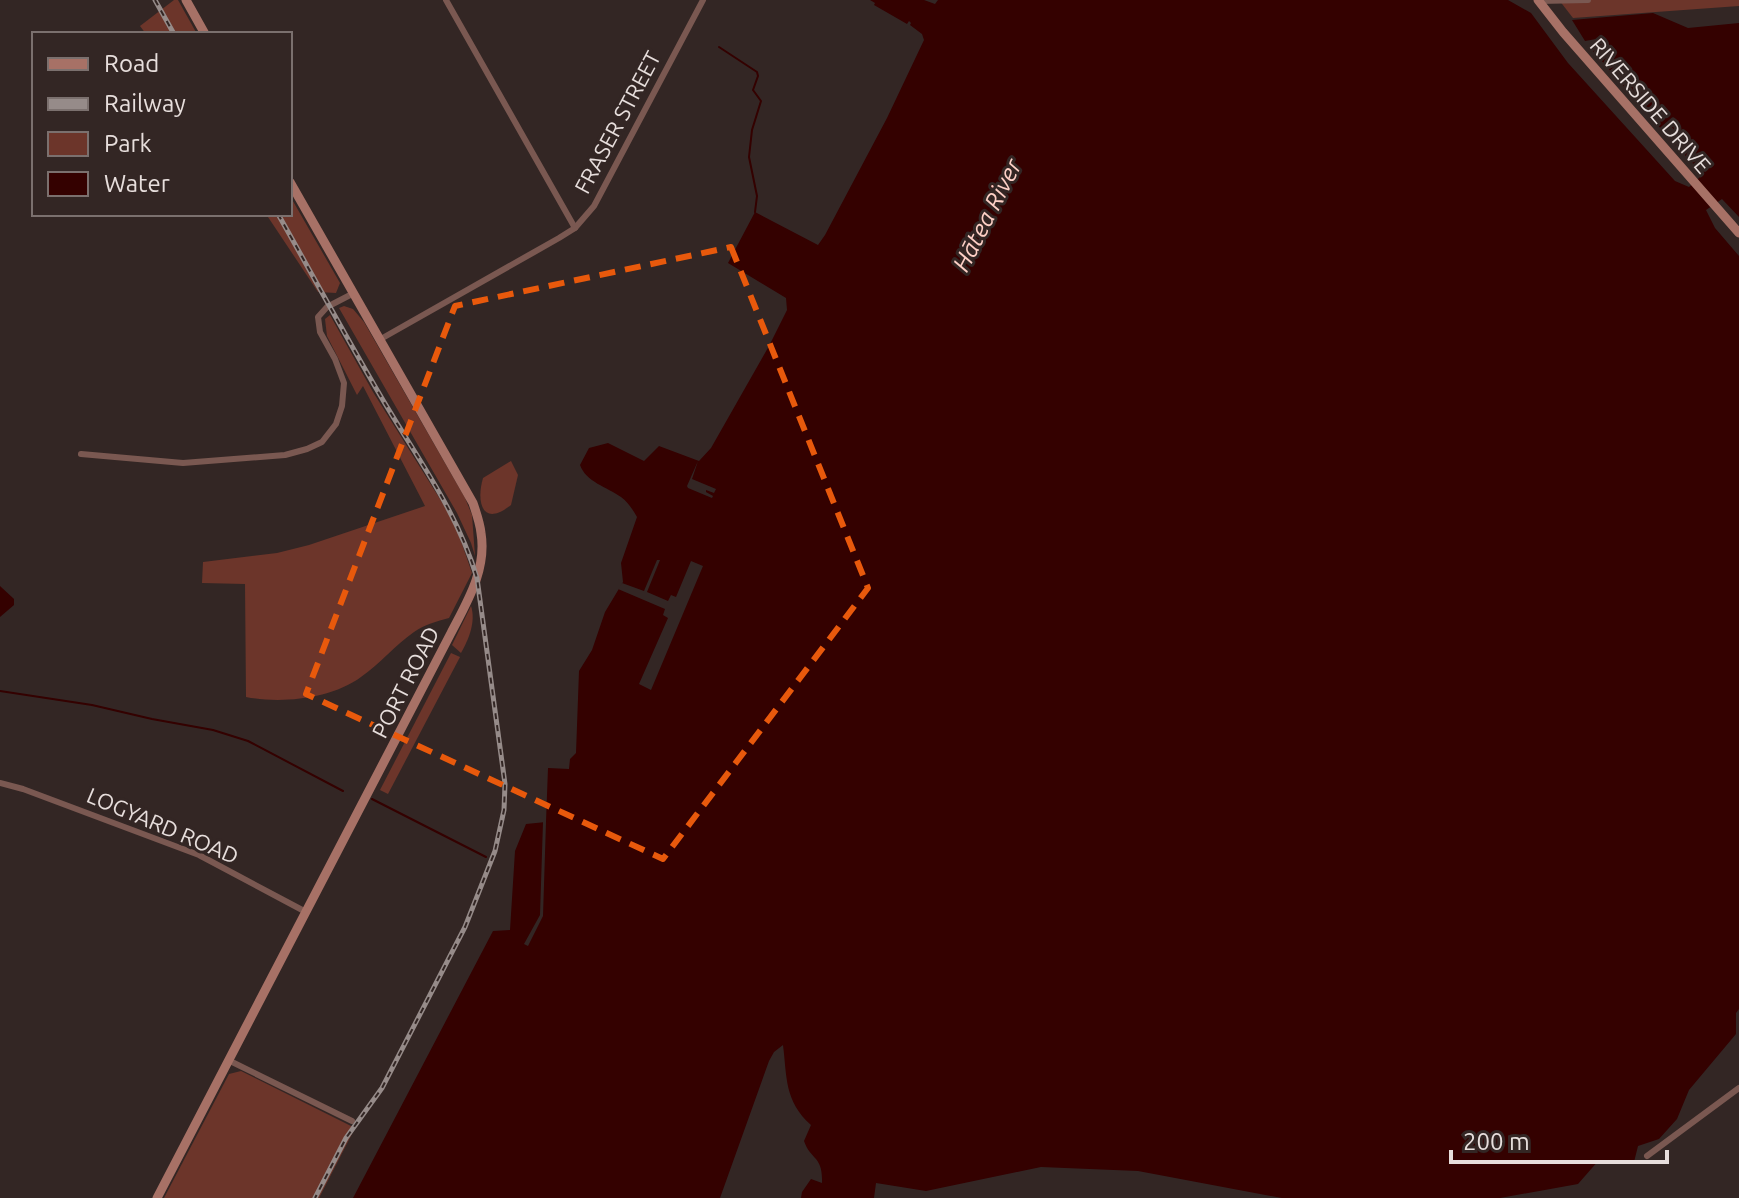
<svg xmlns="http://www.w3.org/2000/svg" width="1739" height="1198" viewBox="0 0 1739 1198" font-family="Ubuntu,sans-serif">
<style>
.green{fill:#6c352a}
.water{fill:#340100}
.pier{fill:#332624}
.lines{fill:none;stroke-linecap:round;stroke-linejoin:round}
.stream{stroke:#340100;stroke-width:2}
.minor{stroke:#7a5851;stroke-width:6}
.secondary{stroke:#a77166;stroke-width:9}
.rail-casing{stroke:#968b89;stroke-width:5}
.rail{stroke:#332624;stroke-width:2;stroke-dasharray:6;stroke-linecap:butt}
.marked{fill:none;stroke:#e8590c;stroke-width:6;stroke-dasharray:16 10;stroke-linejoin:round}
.labels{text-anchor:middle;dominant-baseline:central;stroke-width:6;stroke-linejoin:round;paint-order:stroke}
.street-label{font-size:22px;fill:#e7dedc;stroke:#332624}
.water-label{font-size:24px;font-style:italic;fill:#fed0c6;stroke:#332624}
</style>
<rect width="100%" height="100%" fill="#332624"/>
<g class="green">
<polygon points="174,0 178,0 197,34 146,34 140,26"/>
<polygon points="1559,0 1739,0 1739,6 1573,18"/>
<polygon points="290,196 340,283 336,293 318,292 266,214 290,214"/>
<polygon points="344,306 353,309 364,322 465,498 472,515 475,556 471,543 457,513 339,308"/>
<path d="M330,315l43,77 77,123 10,23 12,35 -23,45c-12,3 -25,7 -35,14 -19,13 -34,32 -53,45 -30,22 -80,27 -115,20l-1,-113 -43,-1 1,-21 74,-9 32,-8 116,-39 -62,-120 -6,9 -30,-59 -2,-17z"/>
<path d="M511,461l7,14 -7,30c-29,23 -35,-3 -28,-27z"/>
<path d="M471,606c5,15 -2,33 -10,47l-9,-8z"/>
<polygon points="451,653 460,657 388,794 380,790"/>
<polygon points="241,1071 355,1128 319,1198 164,1198 229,1074"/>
</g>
<g class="water">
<path d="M870,0h54l11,4 3,-4h570l23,13 37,50 107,118 14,6 10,-9 -1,-9 -29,-31 6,-7 -4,-5 -8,5 -70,-80 7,-6 -4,-6 -11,2 -13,-21 81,-7 35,15 51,-5v194l-17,-18 -16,11 9,18 24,28v753l-3,4v21l-47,56 -12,29 -18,20 -21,7 -4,16 -35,-2 -21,24 -78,14h-218l-144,-27 -97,-4 -115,24 -50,-8 -2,15h-73l1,-6 9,-13 11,4c1,-28 -11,-22 -18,-42l7,-16c-27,-24 -24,-49 -28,-80l-9,7 -5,9 -49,137h-367l140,-267 17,-1 5,-79 11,-27 20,-2 2,-54 21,1 1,-10 6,-6 3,-82 13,-21 13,-38 18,-30 -2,-19 16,-46c-4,-7 -9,-15 -16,-20 -14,-10 -35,-15 -41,-32l9,-17 19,-5 36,18 15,-15 40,15 12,-13 58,-102 18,-36 -1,-12 -58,-35 27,-51 63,33 7,-10 62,-117 37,-78 -2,-6 -12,-9 1,-2 -2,-2 -2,3 -33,-19 1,-2z"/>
<polygon points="0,586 14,599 14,605 0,617"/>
</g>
<g class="pier">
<polygon points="698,461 692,479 716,489 714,493 706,490 706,492 713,496 712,498 688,488 687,486"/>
<polygon points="657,560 660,560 647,592 668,601 671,595 676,597 691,561 703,566 651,690 639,684 668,618 663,615 665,609 618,589 622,583 644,591"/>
<polygon points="543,822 546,822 543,916 528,946 524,944 540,915"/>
</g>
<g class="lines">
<g class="stream">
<polyline points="719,47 757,72 758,76 753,90 761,101 752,130 749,157 757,196 755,212"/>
<polyline points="0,691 92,705 152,719 213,730 248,741 343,791"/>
<polyline points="372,799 486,857"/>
</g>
<g class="minor">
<polyline points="446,0 575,228"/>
<polyline points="1539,1 1588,0"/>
<polyline points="379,340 559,238 575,228 594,206 703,0"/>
<polyline points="81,454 183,463 285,455 307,449 322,442 336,424 342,406 344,383 335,359 320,332 318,317 327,307 354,293"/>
<polyline points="0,783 23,789 199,855 306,912"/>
<polyline points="228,1060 352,1121"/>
<polyline points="1647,1156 1739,1088"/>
</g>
<g class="secondary">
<polyline points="186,0 205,34"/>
<polyline points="1538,0 1563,32 1739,233"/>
<path d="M157,1198l294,-565c16,-31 36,-63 30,-100 -1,-10 -5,-21 -8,-30l-183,-321"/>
</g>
<defs>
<g id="rail">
<polyline points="155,0 174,34"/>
<path d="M278,214c34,60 67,121 102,181 36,62 76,113 97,183l28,206 -1,26 -9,41 -30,76 -83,161 -36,50 -31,60"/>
</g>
</defs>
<use href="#rail" class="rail-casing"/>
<use href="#rail" class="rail"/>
</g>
<path class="marked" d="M731,247l137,341 -205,271 -357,-165 149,-388z"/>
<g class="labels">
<g class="street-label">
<text transform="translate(1651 105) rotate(49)">RIVERSIDE DRIVE</text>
<text transform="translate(617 122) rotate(-62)">FRASER STREET</text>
<text transform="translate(405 682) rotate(-63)">PORT ROAD</text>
<text transform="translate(163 825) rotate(23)">LOGYARD ROAD</text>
</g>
<g class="water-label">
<text transform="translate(987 215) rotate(-63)">Hātea River</text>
</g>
</g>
<rect x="32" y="32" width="260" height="184" fill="#332624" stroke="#7b706e" stroke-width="2"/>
<rect x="48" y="58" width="40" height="12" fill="#a77166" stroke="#7b706e" stroke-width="2"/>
<text x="104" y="72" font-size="24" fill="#e7dedc">Road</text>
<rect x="48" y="98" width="40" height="12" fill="#968b89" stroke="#7b706e" stroke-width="2"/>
<text x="104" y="112" font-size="24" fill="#e7dedc">Railway</text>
<rect x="48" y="132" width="40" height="24" fill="#6c352a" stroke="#7b706e" stroke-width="2"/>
<text x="104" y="152" font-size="24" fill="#e7dedc">Park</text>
<rect x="48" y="172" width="40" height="24" fill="#340100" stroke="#7b706e" stroke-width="2"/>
<text x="104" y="192" font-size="24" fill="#e7dedc">Water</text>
<path d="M1451 1150v12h216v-12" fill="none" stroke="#e7dedc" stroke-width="4"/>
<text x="1463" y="1150" font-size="24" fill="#e7dedc" stroke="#332624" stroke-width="6" paint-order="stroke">200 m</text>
</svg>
